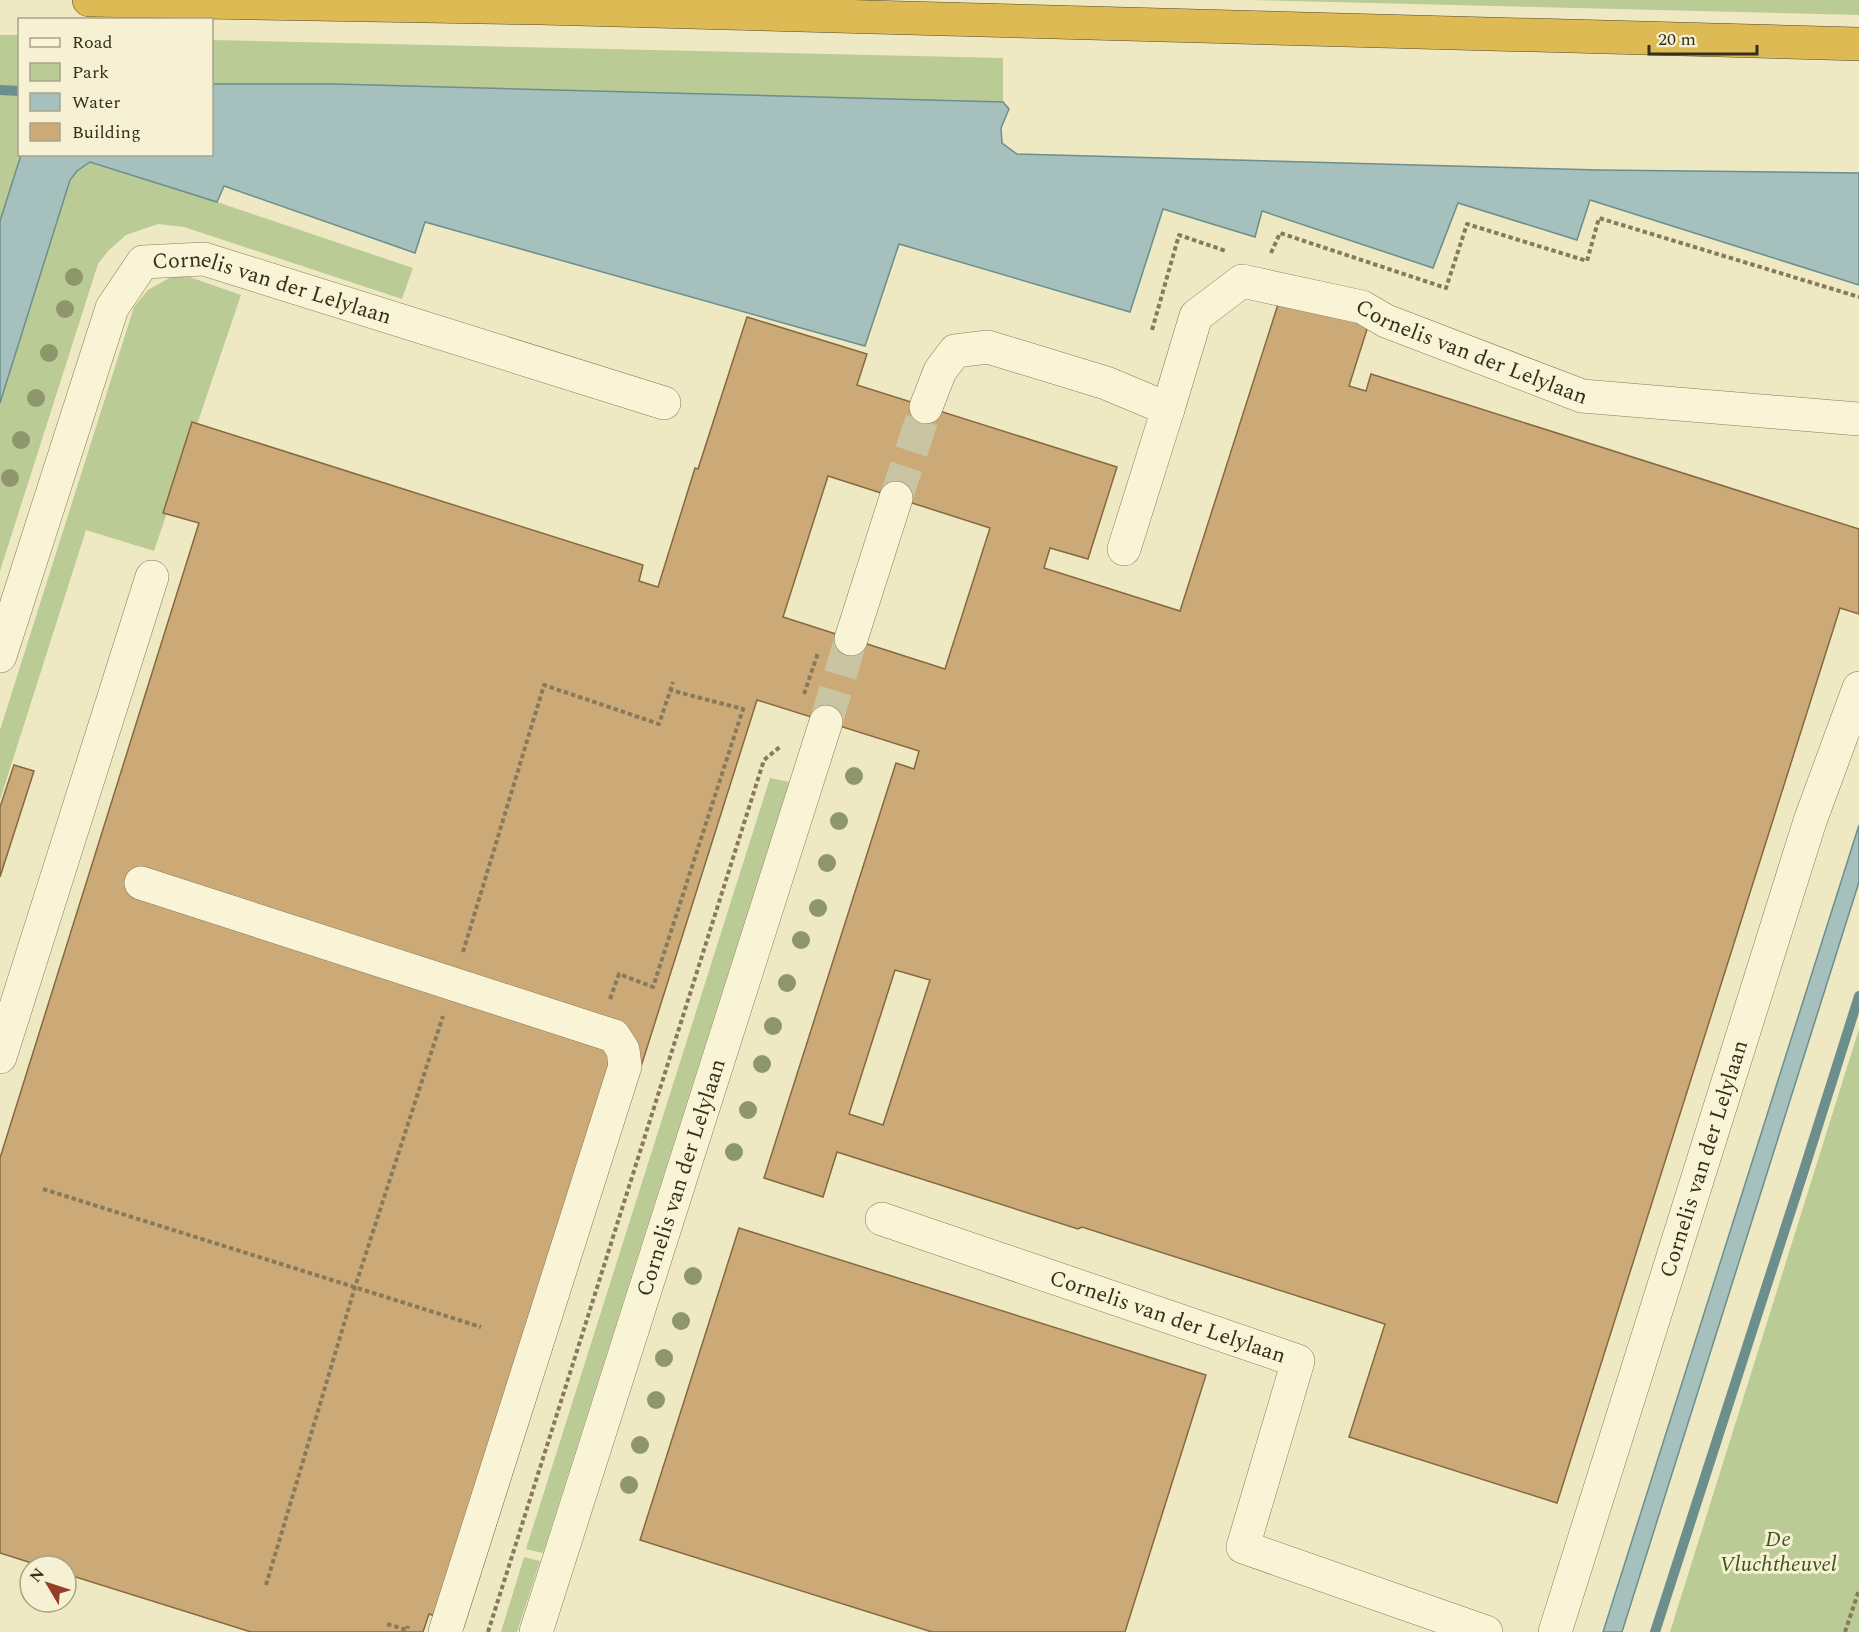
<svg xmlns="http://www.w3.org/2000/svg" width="1859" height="1632" viewBox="0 0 1859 1632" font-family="Spectral,serif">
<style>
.green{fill:#bbcb96}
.water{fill:#a5c0bd;stroke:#6c8e8c;stroke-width:1.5}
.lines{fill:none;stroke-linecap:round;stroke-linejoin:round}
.stream{stroke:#6c8e8c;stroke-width:10}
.building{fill:#cbaa78;stroke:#866940;stroke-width:1.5;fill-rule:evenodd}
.minor-tunnel{stroke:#c9c4a1;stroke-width:33;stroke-dasharray:33 16;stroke-linecap:butt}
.minor-casing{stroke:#877a5a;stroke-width:34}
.highway-casing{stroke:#55472e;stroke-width:34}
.path{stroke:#877a5a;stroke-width:4;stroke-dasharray:4.5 3;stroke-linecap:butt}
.minor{stroke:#f8f4d5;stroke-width:33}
.highway{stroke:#ddba53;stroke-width:33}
.tree{fill:#8e966b}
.labels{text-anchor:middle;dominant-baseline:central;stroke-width:6;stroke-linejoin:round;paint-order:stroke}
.street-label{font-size:22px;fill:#372f1e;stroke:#f5f1d2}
.park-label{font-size:22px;font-style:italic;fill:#3f5324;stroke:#f5f1d2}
</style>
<rect width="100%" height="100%" fill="#eee9c2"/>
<g class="green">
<polygon points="1249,0 1859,0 1859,15"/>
<polygon points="0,35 19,35 20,154 21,155 0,221"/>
<polygon points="212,40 1003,58 1003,102 336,84 212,84"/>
<polygon points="90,162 217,202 413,268 402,299 184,227 158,224 126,235 108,251 98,264 0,571 0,403 70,180 77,171"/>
<polygon points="178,273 241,295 154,551 86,530 0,800 0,730 134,307 148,290"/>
<polygon points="770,778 789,782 543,1553 526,1549"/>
<polygon points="1859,1029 1859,1632 1670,1632"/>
<polygon points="524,1557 540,1561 517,1632 501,1632"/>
</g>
<g class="water">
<polygon points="212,84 336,84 1003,102 1009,109 1001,128 1002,143 1017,154 1599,170 1859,173 1859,285 1590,200 1577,240 1458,203 1433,268 1262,211 1255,237 1163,209 1130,312 899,244 865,346 425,222 415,253 224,186 217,202 90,162 77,171 70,180 0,403 0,221 21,155 212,154"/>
<polygon points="1859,825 1859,882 1622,1632 1603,1632"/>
</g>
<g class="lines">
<g class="stream">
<polyline points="0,90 20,91"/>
<polyline points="1655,1632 1804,1170 1859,996"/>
</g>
</g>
<g class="building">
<path d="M1281,295l88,28 -20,63 17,5 5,-17 488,155v85l-19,-6 -283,895 -208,-66 36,-113 -303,-97 -4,2 -241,-77 -14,45 -59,-19 132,-415 18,6 5,-18 -162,-51 -293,926 -35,-12 -6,18h-172l-185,-58v-8h-25l-41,-13v-395l199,-635 -36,-10 29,-91 451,143 -4,16 19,6 37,-119 3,1 49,-152 120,37 -10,31 260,82 -29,92 -38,-11 -6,20 136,43zM828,476l162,52 -45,141 -162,-52zM895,970l35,10 -47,145 -34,-11z"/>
<polygon points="14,765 34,771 0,877 0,807"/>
<polygon points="739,1228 1206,1375 1125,1632 932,1632 640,1540"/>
</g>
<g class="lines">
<g class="minor-tunnel">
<polyline points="896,498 926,407"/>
<polyline points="826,722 851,639"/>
</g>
<defs>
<g id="minor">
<path id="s1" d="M926,407l14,-36 15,-20 33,-4 118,36 62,26 28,-93 46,-35 120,26 24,14 196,75 277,23"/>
<polyline points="1124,549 1168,409"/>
<polyline points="851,639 896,498"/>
<path id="s2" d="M0,656l112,-348 31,-46 61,-3 460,144"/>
<polyline points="141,883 614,1036 623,1050 625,1066 445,1632"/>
<polyline points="0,1057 152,577"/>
<path id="s3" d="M882,1219l416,142 -55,186 243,85"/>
<path id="s4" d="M536,1632l290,-910"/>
<path id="s5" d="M1555,1632l255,-811 49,-133"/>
</g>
<polyline id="highway" points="89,0 540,8 1859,44"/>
</defs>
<use href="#minor" class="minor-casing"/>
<use href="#highway" class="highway-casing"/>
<g class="path">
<polyline points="1271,253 1280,233 1446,288 1467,224 1587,261 1599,218 1859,297"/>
<polyline points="1152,330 1179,235 1226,251"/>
<polyline points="804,694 818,653"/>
<polyline points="463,952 544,685 659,724 673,682"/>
<polyline points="610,999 619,974 653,987 743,709 670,690"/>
<polyline points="43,1189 481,1327"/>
<polyline points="266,1585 355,1287 443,1016"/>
<polyline points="387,1624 407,1630 408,1626"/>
<polyline points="488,1632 764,760 781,746"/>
<polyline points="1845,1632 1859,1590"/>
</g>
<use href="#minor" class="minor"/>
<use href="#highway" class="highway"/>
</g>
<g class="tree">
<circle cx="74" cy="277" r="9"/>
<circle cx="65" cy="309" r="9"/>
<circle cx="49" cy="353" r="9"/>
<circle cx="36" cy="398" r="9"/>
<circle cx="21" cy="440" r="9"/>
<circle cx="10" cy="478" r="9"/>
<circle cx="854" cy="776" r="9"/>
<circle cx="839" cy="821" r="9"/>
<circle cx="827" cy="863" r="9"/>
<circle cx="818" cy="908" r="9"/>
<circle cx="801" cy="940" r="9"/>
<circle cx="787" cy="983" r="9"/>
<circle cx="773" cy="1026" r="9"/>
<circle cx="762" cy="1064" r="9"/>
<circle cx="748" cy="1110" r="9"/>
<circle cx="734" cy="1152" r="9"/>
<circle cx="693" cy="1276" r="9"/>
<circle cx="681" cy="1321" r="9"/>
<circle cx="664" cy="1358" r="9"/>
<circle cx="656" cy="1400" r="9"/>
<circle cx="640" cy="1445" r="9"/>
<circle cx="629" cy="1485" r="9"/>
</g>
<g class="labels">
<g class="street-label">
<text stroke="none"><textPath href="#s2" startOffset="554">Cornelis van der Lelylaan</textPath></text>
<text stroke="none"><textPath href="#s1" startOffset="684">Cornelis van der Lelylaan</textPath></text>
<text stroke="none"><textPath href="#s5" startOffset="496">Cornelis van der Lelylaan</textPath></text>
<text stroke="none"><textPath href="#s4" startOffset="477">Cornelis van der Lelylaan</textPath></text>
<text stroke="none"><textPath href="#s3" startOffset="302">Cornelis van der Lelylaan</textPath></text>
</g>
<g class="park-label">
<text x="1778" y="1539">De<tspan x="1778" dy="25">Vluchtheuvel</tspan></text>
</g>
</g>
<rect x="18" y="18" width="195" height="138" fill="#f5f1d2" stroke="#a9a38a" stroke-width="1.5"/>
<rect x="30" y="38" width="30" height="9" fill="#f8f4d5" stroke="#a9a38a" stroke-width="1.5"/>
<text x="72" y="48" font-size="18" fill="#372f1e">Road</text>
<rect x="30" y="63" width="30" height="18" fill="#bbcb96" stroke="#a9a38a" stroke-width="1.5"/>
<text x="72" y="78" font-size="18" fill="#372f1e">Park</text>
<rect x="30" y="93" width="30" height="18" fill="#a5c0bd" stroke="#a9a38a" stroke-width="1.5"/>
<text x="72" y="108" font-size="18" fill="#372f1e">Water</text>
<rect x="30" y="123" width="30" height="18" fill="#cbaa78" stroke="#a9a38a" stroke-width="1.5"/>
<text x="72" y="138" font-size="18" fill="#372f1e">Building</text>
<g transform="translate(48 1584) rotate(309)"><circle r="28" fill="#f5f1d2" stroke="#a9a38a" stroke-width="1.5"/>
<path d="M0-4.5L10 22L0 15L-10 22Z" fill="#963d2a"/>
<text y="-9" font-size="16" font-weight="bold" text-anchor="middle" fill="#372f1e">N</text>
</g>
<path d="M1649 45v9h108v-9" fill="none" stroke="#372f1e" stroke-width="3"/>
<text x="1658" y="45" font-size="18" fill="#372f1e" stroke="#f5f1d2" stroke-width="4.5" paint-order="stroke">20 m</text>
</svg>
